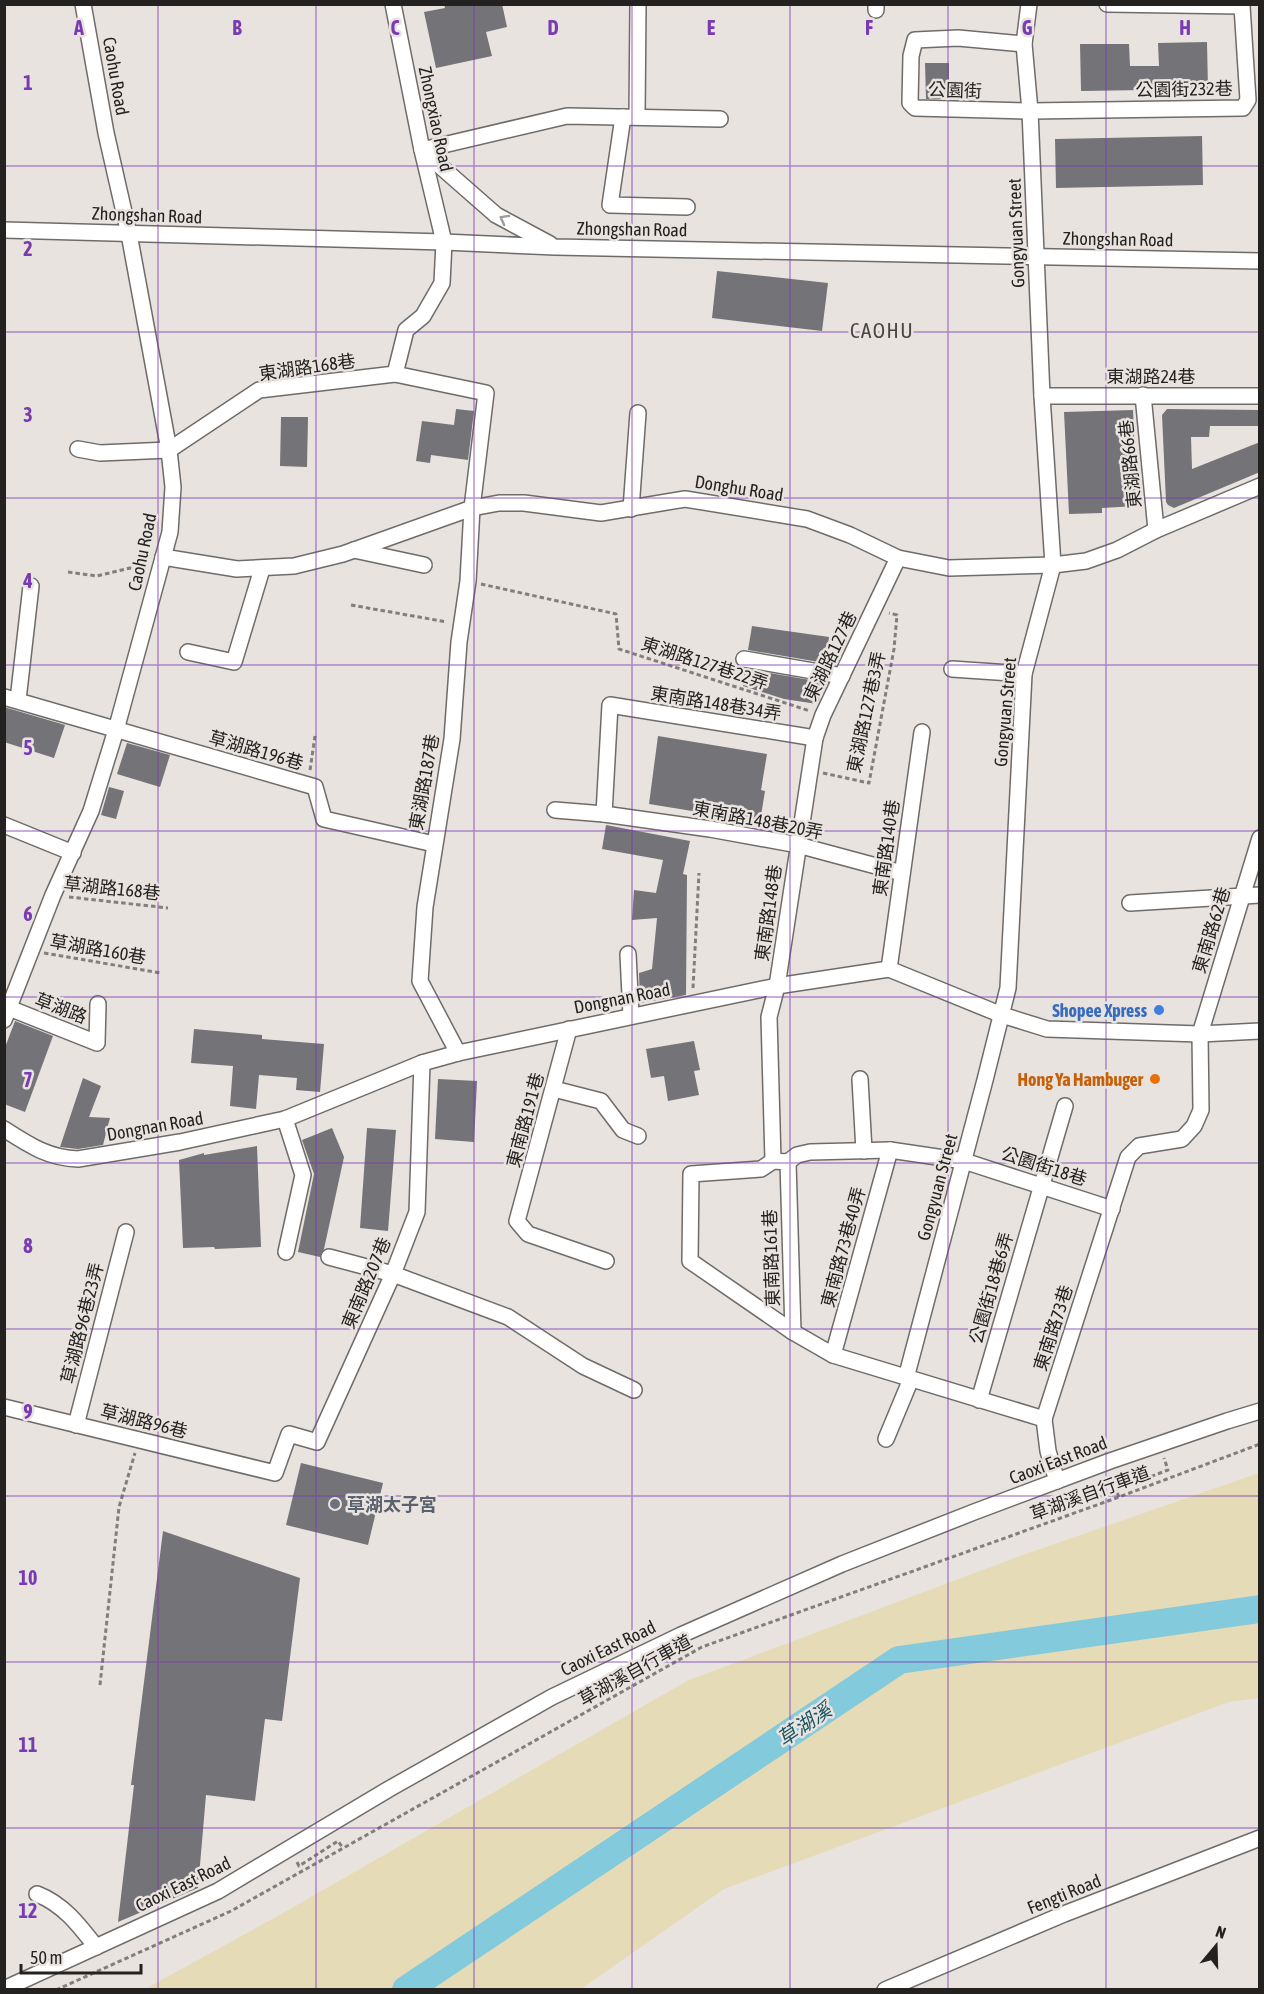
<svg xmlns="http://www.w3.org/2000/svg" width="1264" height="1994" viewBox="0 0 1264 1994" font-family="'Asap Condensed','Noto Sans TC',sans-serif">
<style>
.sand{fill:#e5dbb6}
.lines{fill:none;stroke-linecap:round;stroke-linejoin:round}
.river{stroke:#83cadd;stroke-width:28}
.building{fill:#747378}
.minor-casing{stroke:#6f6b68;stroke-width:18}
.path{stroke:#827e7d;stroke-width:3;stroke-dasharray:4.5 3;stroke-linecap:butt}
.minor{stroke:#fff;stroke-width:15}
.oneway{stroke:#9c9c9b}
.grid{fill:none;stroke:#783bb1;stroke-width:1.5;stroke-opacity:0.55}
.shop-dot{fill:#3f7fe0;stroke:#e9e3e0;stroke-width:2}
.food-dot{fill:#e8710a;stroke:#e9e3e0;stroke-width:2}
.worship-dot{fill:#6b7280;stroke:#e9e3e0;stroke-width:2}
.labels{text-anchor:middle;dominant-baseline:central;stroke-width:5;stroke-linejoin:round;paint-order:stroke}
.street-label{font-size:18px;fill:#242221;stroke:#e9e3e0}
.shop-label{font-size:18px;font-weight:bold;fill:#366cbe;stroke:#e9e3e0;text-anchor:end}
.food-label{font-size:18px;font-weight:bold;fill:#c56008;stroke:#e9e3e0;text-anchor:end}
.worship-label{font-size:18px;font-weight:bold;fill:#5b616d;stroke:#e9e3e0;text-anchor:start}
.water-label{font-size:20px;font-style:italic;fill:#185461;stroke:#e9e3e0}
.quarter-label{font-size:21px;letter-spacing:1.5px;fill:#494542;stroke:#e9e3e0}
.grid-label{font-size:20px;text-anchor:middle;font-weight:bold;fill:#783bb1;stroke:#e9e3e0;stroke-width:5;stroke-linejoin:round;paint-order:stroke}
</style>
<rect width="100%" height="100%" fill="#e9e3e0"/>
<polygon class="sand" points="1259,1473 1259,1698 1229,1702 724,1889 581,1989 145,1989 276,1917 687,1681 1020,1556"/>
<g class="lines">
<polyline class="river" points="406,1990 899,1660 1260,1609"/>
</g>
<g class="building">
<polygon points="444,4 502,4 507,27 486,32 492,56 436,68 424,12 445,8"/>
<polygon points="1207,42 1208,89 1081,91 1080,44 1129,44 1130,66 1159,66 1158,43"/>
<polygon points="925,63 949,63 949,99 926,99"/>
<polygon points="1202,136 1203,185 1056,188 1055,139"/>
<polygon points="717,271 828,283 822,331 712,318"/>
<polygon points="456,409 474,411 468,460 431,455 430,463 416,461 422,421 454,425"/>
<polygon points="1167,409 1260,410 1260,426 1210,426 1209,437 1191,437 1192,469 1260,442 1260,472 1174,508 1168,505 1166,502 1162,415"/>
<polygon points="1133,410 1137,506 1102,508 1102,513 1069,514 1064,412"/>
<polygon points="281,417 308,417 307,467 280,466"/>
<polygon points="752,626 829,637 825,663 748,650"/>
<polygon points="745,669 822,682 819,700 817,704 784,699 743,686"/>
<polygon points="4,707 65,725 54,758 4,742"/>
<polygon points="658,736 767,754 761,790 765,791 760,822 649,804"/>
<polygon points="127,743 170,755 160,787 117,774"/>
<polygon points="109,787 124,791 116,819 101,815"/>
<polygon points="606,825 690,841 683,874 687,875 686,995 640,1003 639,973 652,969 657,918 632,920 634,890 656,893 663,860 602,849"/>
<polygon points="15,1021 53,1036 25,1112 4,1104 4,1050"/>
<polygon points="194,1029 262,1035 262,1039 324,1044 320,1092 296,1090 297,1078 259,1075 256,1109 230,1106 233,1066 191,1063"/>
<polygon points="694,1041 700,1070 694,1071 699,1095 668,1101 664,1076 651,1078 646,1049"/>
<polygon points="83,1078 101,1086 89,1117 110,1118 103,1145 78,1149 60,1147"/>
<polygon points="438,1079 477,1081 474,1142 435,1139"/>
<polygon points="332,1128 344,1157 324,1249 320,1257 298,1252 314,1174 302,1140"/>
<polygon points="367,1128 396,1130 388,1231 360,1228"/>
<polygon points="257,1146 261,1247 215,1249 214,1247 183,1248 179,1160 204,1153 204,1155"/>
<polygon points="301,1463 383,1483 368,1545 286,1525"/>
<polygon points="163,1531 300,1578 282,1721 265,1719 255,1801 206,1795 198,1888 118,1922 134,1785 131,1785"/>
</g>
<g class="lines">
<defs>
<g id="minor">
<polyline points="876,10 876,4"/>
<polyline points="1024,44 958,38 915,40 911,56 910,103 915,108 1030,111 1243,108 1248,100 1242,6 1107,4"/>
<polyline points="637,116 638,4"/>
<polyline points="623,117 610,205 687,207"/>
<polyline points="422,150 567,116 720,119"/>
<polyline points="423,151 496,215 550,244"/>
<polyline points="4,230 444,242 555,247 1260,261"/>
<polyline points="395,374 486,393 472,508 468,581 459,642 452,739 425,907 420,981 458,1053"/>
<polyline points="1143,395 1156,530"/>
<polyline points="1042,396 1260,396"/>
<polyline points="78,449 100,453 169,450 259,390 395,374 406,330 423,316 442,283 444,242 422,150 393,4"/>
<polyline points="631,509 638,413"/>
<polyline points="354,550 424,565"/>
<polyline points="163,557 237,569 294,566 343,554 472,508 499,503 524,503 601,513 685,499 807,519 850,535 898,558 949,568 1053,565 1086,561 1117,550 1156,530 1260,486"/>
<polyline points="188,652 234,662 262,569"/>
<polyline points="744,659 842,676"/>
<polyline points="952,669 1024,674"/>
<polyline points="4,697 315,787 324,819 434,844"/>
<polyline points="18,700 31,586"/>
<polyline points="815,738 610,705 604,814 710,829 798,845 902,873"/>
<polyline points="555,810 604,814"/>
<polyline points="4,825 73,853"/>
<polyline points="1130,903 1260,895"/>
<polyline points="628,954 631,1016"/>
<polyline points="889,969 922,732"/>
<polyline points="4,1006 97,1043 98,1004"/>
<polyline points="4,1020 53,895 91,811 116,730 170,532 173,487 169,450 129,234 106,133 83,4"/>
<polyline points="569,1029 517,1221 528,1234 606,1261"/>
<polyline points="860,1079 864,1151"/>
<polyline points="554,1089 601,1101 623,1130 638,1136"/>
<polyline points="285,1119 303,1175 286,1252"/>
<path d="M4,1129c25,16 44,29 74,30l102,-17 105,-23 137,-56 36,-10 319,-67 112,-17 113,46 45,14 153,5 60,-3"/>
<polyline points="773,1161 761,1169 691,1174 690,1261 793,1332 833,1355 1044,1419 1128,1157 1139,1146 1182,1139 1194,1126 1201,1110 1200,1034 1260,838"/>
<polyline points="788,1162 797,1155 810,1152 890,1150 964,1161 1112,1209"/>
<polyline points="329,1257 393,1274 508,1317 583,1366 634,1390"/>
<polyline points="793,1332 788,1162 773,1161 769,1017 777,986 815,738 823,715 898,558"/>
<polyline points="833,1355 890,1150"/>
<polyline points="906,1378 985,1080 1008,988 1024,674 1053,565 1042,396 1030,111 1024,44 1029,4"/>
<polyline points="979,1400 1065,1106"/>
<polyline points="4,1407 275,1473 289,1434 317,1442 393,1274 417,1212 422,1063"/>
<polyline points="1044,1419 1048,1451 1057,1481"/>
<polyline points="76,1425 126,1232"/>
<polyline points="886,1439 911,1379"/>
<path d="M37,1894c26,10 42,31 59,53"/>
<polyline points="4,1989 218,1891 389,1789 552,1697 681,1635 842,1564 974,1512 1110,1461 1227,1421 1260,1411"/>
<polyline points="885,1990 1064,1914 1260,1838"/>
</g>
</defs>
<use href="#minor" class="minor-casing"/>
<g class="path">
<polyline points="68,572 97,576 130,568 146,570"/>
<polyline points="481,584 616,614 619,649 810,711"/>
<polyline points="351,605 447,622"/>
<polyline points="310,770 315,736"/>
<polyline points="823,773 869,783 894,649 897,615 889,613"/>
<polyline points="69,897 168,908"/>
<polyline points="44,953 161,973"/>
<polyline points="693,988 699,873"/>
<polyline points="1119,1497 1116,1490 1168,1470 1164,1458"/>
<polyline points="100,1685 119,1507 135,1453"/>
<polyline points="297,1862 299,1866 338,1841 343,1848"/>
<polyline points="56,1990 231,1911 702,1647 1119,1497 1260,1444"/>
</g>
<use href="#minor" class="minor"/>
</g>
<defs><path id="oneway-chevron" d="M-2-3.5L2.5 0L-2 3.5" fill="none" stroke-width="1.6" stroke-linecap="round" stroke-linejoin="round" transform="scale(1.5)"/></defs>
<use class="oneway" href="#oneway-chevron" transform="translate(504 219) rotate(-151)"/>
<path class="grid" d="M158,4v1986M316,4v1986M474,4v1986M632,4v1986M790,4v1986M948,4v1986M1106,4v1986M4,166h1256M4,332h1256M4,498h1256M4,665h1256M4,831h1256M4,997h1256M4,1163h1256M4,1329h1256M4,1496h1256M4,1662h1256M4,1828h1256"/>
<circle class="shop-dot" cx="1159" cy="1010" r="6"/>
<circle class="food-dot" cx="1155" cy="1079" r="6"/>
<circle class="worship-dot" cx="335" cy="1504" r="6"/>
<g class="labels">
<g class="street-label">
<text transform="translate(116 76) rotate(80)">Caohu Road</text>
<text transform="translate(1184 89) rotate(-1)">公園街232巷</text>
<text transform="translate(955 90) rotate(2)">公園街</text>
<text transform="translate(436 119) rotate(78)">Zhongxiao Road</text>
<text transform="translate(147 215) rotate(2)">Zhongshan Road</text>
<text transform="translate(632 229) rotate(1)">Zhongshan Road</text>
<text transform="translate(1016 233) rotate(-92)">Gongyuan Street</text>
<text transform="translate(1118 239) rotate(1)">Zhongshan Road</text>
<text transform="translate(307 367) rotate(-8)">東湖路168巷</text>
<text x="1151" y="376">東湖路24巷</text>
<text transform="translate(1130 464) rotate(-96)">東湖路66巷</text>
<text transform="translate(739 488) rotate(9)">Donghu Road</text>
<text transform="translate(142 552) rotate(-78)">Caohu Road</text>
<text transform="translate(830 656) rotate(-64)">東湖路127巷</text>
<text transform="translate(705 663) rotate(18)">東湖路127巷22弄</text>
<text transform="translate(716 703) rotate(9)">東南路148巷34弄</text>
<text transform="translate(866 712) rotate(-78)">東湖路127巷3弄</text>
<text transform="translate(1005 712) rotate(-85)">Gongyuan Street</text>
<text transform="translate(256 750) rotate(16)">草湖路196巷</text>
<text transform="translate(424 782) rotate(-80)">東湖路187巷</text>
<text transform="translate(758 820) rotate(11)">東南路148巷20弄</text>
<text transform="translate(886 848) rotate(-82)">東南路140巷</text>
<text transform="translate(112 888) rotate(6)">草湖路168巷</text>
<text transform="translate(768 913) rotate(-82)">東南路148巷</text>
<text transform="translate(1211 930) rotate(-73)">東南路62巷</text>
<text transform="translate(98 949) rotate(10)">草湖路160巷</text>
<text transform="translate(622 998) rotate(-11)">Dongnan Road</text>
<text transform="translate(61 1008) rotate(21)">草湖路</text>
<text transform="translate(525 1120) rotate(-75)">東南路191巷</text>
<text transform="translate(155 1126) rotate(-10)">Dongnan Road</text>
<text transform="translate(1044 1166) rotate(18)">公園街18巷</text>
<text transform="translate(937 1187) rotate(-75)">Gongyuan Street</text>
<text transform="translate(843 1247) rotate(-75)">東南路73巷40弄</text>
<text transform="translate(771 1258) rotate(-92)">東南路161巷</text>
<text transform="translate(366 1283) rotate(-67)">東南路207巷</text>
<text transform="translate(991 1288) rotate(-74)">公園街18巷6弄</text>
<text transform="translate(82 1323) rotate(-76)">草湖路96巷23弄</text>
<text transform="translate(1053 1328) rotate(-72)">東南路73巷</text>
<text transform="translate(144 1421) rotate(14)">草湖路96巷</text>
<text transform="translate(1058 1460) rotate(-21)">Caoxi East Road</text>
<text transform="translate(1090 1493) rotate(-20)">草湖溪自行車道</text>
<text transform="translate(608 1648) rotate(-26)">Caoxi East Road</text>
<text transform="translate(635 1670) rotate(-29)">草湖溪自行車道</text>
<text transform="translate(183 1884) rotate(-26)">Caoxi East Road</text>
<text transform="translate(1064 1894) rotate(-22)">Fengti Road</text>
</g>
<g class="shop-label">
<text x="1147" y="1010">Shopee Xpress</text>
</g>
<g class="food-label">
<text x="1143" y="1079">Hong Ya Hambuger</text>
</g>
<g class="worship-label">
<text x="347" y="1504">草湖太子宮</text>
</g>
<g class="water-label">
<text transform="translate(804 1724) rotate(-34)">草湖溪</text>
</g>
<g class="quarter-label">
<text x="882" y="330">CAOHU</text>
</g>
</g>
<g class="grid-label">
<text x="79" y="35">A</text>
<text x="237" y="35">B</text>
<text x="395" y="35">C</text>
<text x="553" y="35">D</text>
<text x="711" y="35">E</text>
<text x="869" y="35">F</text>
<text x="1027" y="35">G</text>
<text x="1185" y="35">H</text>
<text x="28" y="90">1</text>
<text x="28" y="256">2</text>
<text x="28" y="422">3</text>
<text x="28" y="588">4</text>
<text x="28" y="755">5</text>
<text x="28" y="921">6</text>
<text x="28" y="1087">7</text>
<text x="28" y="1253">8</text>
<text x="28" y="1419">9</text>
<text x="28" y="1585">10</text>
<text x="28" y="1752">11</text>
<text x="28" y="1918">12</text>
</g>
<rect width="1264" height="1994" fill="none" stroke="#242221" stroke-width="12"/>
<g transform="translate(1216 1946) rotate(19)" stroke="#e9e3e0" stroke-width="4.5" paint-order="stroke">
<path d="M0-4.5L10 22L0 15L-10 22Z" fill="#242221"/>
<text y="-9" font-size="16" font-weight="bold" text-anchor="middle" fill="#242221">N</text>
</g>
<path d="M21 1964v9h120v-9" fill="none" stroke="#242221" stroke-width="3"/>
<text x="30" y="1964" font-size="18" fill="#242221" stroke="#e9e3e0" stroke-width="4.5" paint-order="stroke">50 m</text>
</svg>
